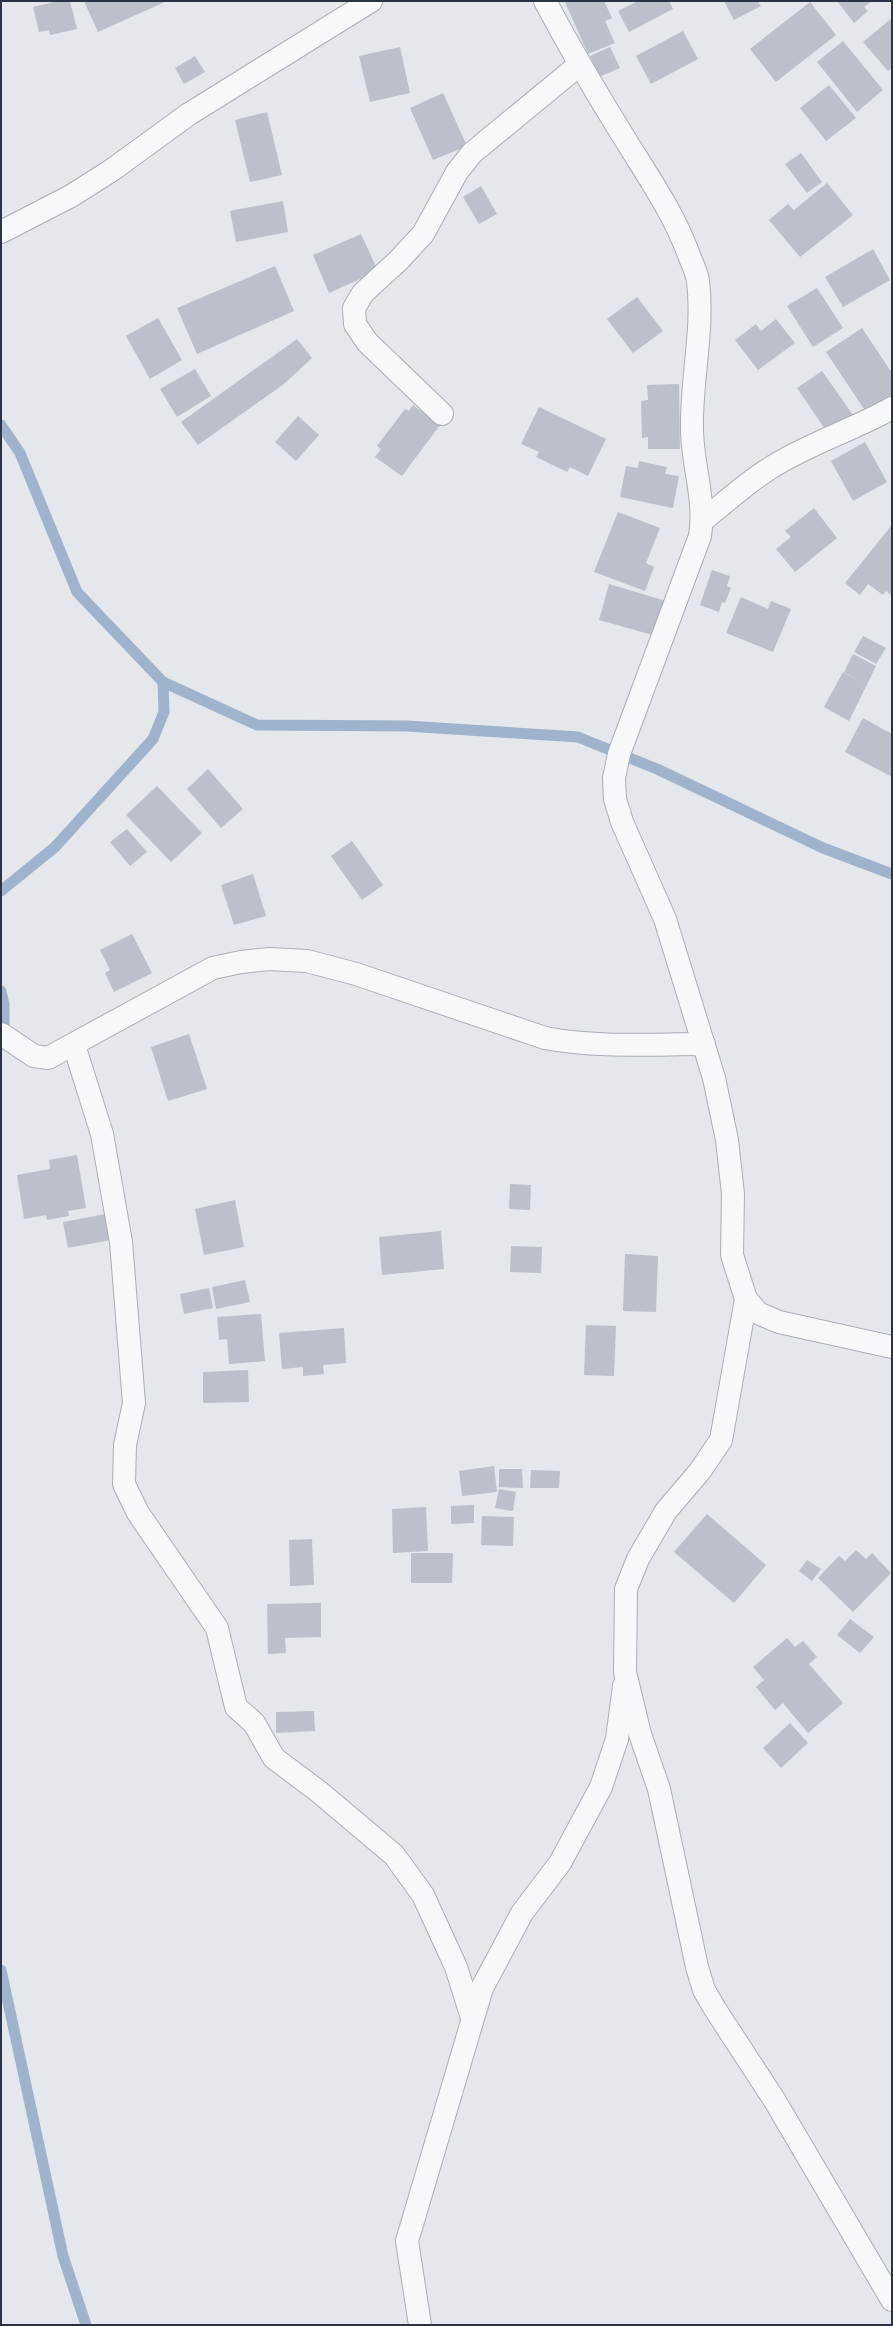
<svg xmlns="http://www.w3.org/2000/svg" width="893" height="2326" viewBox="0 0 893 2326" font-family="Ubuntu,sans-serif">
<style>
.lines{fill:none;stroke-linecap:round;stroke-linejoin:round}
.stream{stroke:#9fb4cc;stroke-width:11}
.building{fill:#bbc0ca}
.minor-casing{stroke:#a9aeb7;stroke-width:24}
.minor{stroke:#f7f8fa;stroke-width:22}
</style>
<rect width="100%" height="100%" fill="#e4e7ec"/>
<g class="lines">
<g class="stream">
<polyline points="1,425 20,453 77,592 163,682 257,725 407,726 578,737 657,769 823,848 892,874"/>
<polyline points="1,891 55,847 153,739 164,712 163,682"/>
<polyline points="1,991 4,1005 4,1039"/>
<polyline points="1,1970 63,2256 86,2325"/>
</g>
</g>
<g class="building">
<polygon points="58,1 70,1 77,29 50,35 49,30 39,32 33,7"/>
<polygon points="84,1 167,1 98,32"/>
<polygon points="568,1 604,1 612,18 605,21 615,43 588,54 565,2"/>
<polygon points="638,1 669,1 673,9 629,32 618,11"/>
<polygon points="724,1 757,1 761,6 734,20"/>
<polygon points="837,1 872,1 864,7 868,11 854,23"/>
<polygon points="810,2 836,35 776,82 750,49"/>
<polygon points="892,18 892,68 888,71 863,42"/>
<polygon points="683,31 698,59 651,84 636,56"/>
<polygon points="843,41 883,90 857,112 817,62"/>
<polygon points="400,47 410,93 370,102 359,56"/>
<polygon points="610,47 620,68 599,77 590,56"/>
<polygon points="195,56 205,72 184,84 175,68"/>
<polygon points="829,85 856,118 826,141 800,108"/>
<polygon points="443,93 467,146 433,160 410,108"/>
<polygon points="267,112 282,175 250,182 235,120"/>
<polygon points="801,153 822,182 807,193 785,164"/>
<polygon points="827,183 853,215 800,257 769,220 788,204 794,210"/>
<polygon points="481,186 497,214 479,224 463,197"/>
<polygon points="283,201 288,232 236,242 230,211"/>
<polygon points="361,234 378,271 329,293 313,255"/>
<polygon points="873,249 890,280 843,307 825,277"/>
<polygon points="275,266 294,311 197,354 177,308"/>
<polygon points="817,288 843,328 813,347 787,306"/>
<polygon points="637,297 663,331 633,353 607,319"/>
<polygon points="158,318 182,360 150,379 126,336"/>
<polygon points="776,319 795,343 758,370 735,340 756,324 761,331"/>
<polygon points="862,328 892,373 892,395 866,412 826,352"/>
<polygon points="297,339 312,358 284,384 198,445 181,422"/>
<polygon points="195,369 211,396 177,417 160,389"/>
<polygon points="822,371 853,415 827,432 797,388"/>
<polygon points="679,384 680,449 648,449 648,437 642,438 641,401 648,400 647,385"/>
<polygon points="413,405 440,425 402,476 375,457 381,449 377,446 405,409 409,411"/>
<polygon points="539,407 606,439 588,476 570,467 567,472 536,457 539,452 521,444"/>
<polygon points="298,416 319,435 296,461 275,442"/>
<polygon points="865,442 887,482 853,501 831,461"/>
<polygon points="639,461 667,467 665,474 679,476 673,508 620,497 626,466 638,468"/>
<polygon points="814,508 837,538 795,572 776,549 791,537 785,531"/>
<polygon points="618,512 660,528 646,563 654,567 645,591 594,572"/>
<polygon points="892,525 892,596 886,591 883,595 868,584 860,595 845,583"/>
<polygon points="712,570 730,576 727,586 731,588 725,603 722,602 719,612 700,605"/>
<polygon points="609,584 666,601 656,636 599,620"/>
<polygon points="741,597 768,609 771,601 791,609 773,652 726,633"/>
<polygon points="863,636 886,648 876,664 854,652"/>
<polygon points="853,654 876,666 849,721 824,707 843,672 865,684 844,672"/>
<polygon points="863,718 892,734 892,777 845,752"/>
<polygon points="208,769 243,809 221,828 187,789"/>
<polygon points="157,786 202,833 171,862 126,815"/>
<polygon points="127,829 147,852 130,866 110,842"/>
<polygon points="352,841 383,885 362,900 331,856"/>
<polygon points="253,874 266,916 234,925 221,885"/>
<polygon points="132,934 152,973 114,992 105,973 110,970 100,950"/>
<polygon points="189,1034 207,1089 168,1101 151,1047"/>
<polygon points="77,1155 86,1208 68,1211 69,1216 47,1220 46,1215 24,1219 17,1175 50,1169 49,1160"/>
<polygon points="510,1184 531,1185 530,1210 509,1209"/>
<polygon points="235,1200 244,1247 204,1255 195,1209"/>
<polygon points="106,1214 111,1240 68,1248 63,1222"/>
<polygon points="441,1231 444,1269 382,1275 379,1237"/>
<polygon points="511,1246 542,1247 541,1273 510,1272"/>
<polygon points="625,1254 658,1256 656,1312 623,1311"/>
<polygon points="245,1280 250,1302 216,1309 212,1287"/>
<polygon points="209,1288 213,1308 184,1314 180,1294"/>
<polygon points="261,1314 265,1361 229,1364 227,1339 219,1340 217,1317"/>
<polygon points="586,1325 616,1326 614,1376 584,1375"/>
<polygon points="344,1328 346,1363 323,1365 324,1374 303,1376 303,1367 282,1369 279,1333"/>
<polygon points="248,1370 249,1402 203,1403 203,1372"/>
<polygon points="494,1466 497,1492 462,1496 459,1471"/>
<polygon points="499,1469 522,1469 523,1488 499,1487"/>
<polygon points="531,1470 560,1471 559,1488 530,1488"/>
<polygon points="499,1489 516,1492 513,1511 495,1508"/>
<polygon points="474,1505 474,1523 451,1524 451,1506"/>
<polygon points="426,1507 428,1551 393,1553 392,1509"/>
<polygon points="707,1514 766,1565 734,1603 674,1552"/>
<polygon points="482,1516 514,1517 513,1546 481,1545"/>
<polygon points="312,1539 314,1585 290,1586 289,1540"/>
<polygon points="856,1550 866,1559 872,1553 891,1573 853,1612 818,1578 839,1556 845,1561"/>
<polygon points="411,1553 453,1553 452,1583 411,1583"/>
<polygon points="807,1560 821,1569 812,1581 799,1571"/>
<polygon points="321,1603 321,1637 285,1638 286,1653 268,1654 267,1604"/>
<polygon points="850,1619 874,1637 860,1653 837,1635"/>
<polygon points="787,1638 795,1647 803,1641 817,1657 809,1664 843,1703 808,1733 783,1703 775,1710 756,1687 764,1680 753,1667"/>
<polygon points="314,1711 315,1731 276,1733 276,1712"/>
<polygon points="790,1723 808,1743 781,1768 763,1748"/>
</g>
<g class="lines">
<defs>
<g id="minor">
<path d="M545,1c25,47 52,93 80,138 24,39 50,76 65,119 3,7 7,15 8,23 6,49 -7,98 -6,147 0,37 14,71 8,108l-81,218 -5,24 1,21 7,23 43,97 49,159 13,62 6,54 -1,61 14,44 12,14 21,9 113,25"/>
<polyline points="1,232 71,196 112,170 189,114 371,1"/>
<polyline points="442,414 367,342 355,324 354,308 363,293 398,261 423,234 457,172 472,153 579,65"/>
<path d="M702,521c23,-18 45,-39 70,-54 38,-24 81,-37 120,-59"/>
<path d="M1,1034l33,22 14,2 165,-90 28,-6 28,-3 38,2 49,13 189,64c52,10 107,6 159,6"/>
<polyline points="74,1045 102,1134 121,1242 134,1403 125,1445 124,1484 138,1513 217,1628 236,1707 254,1723 274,1758 318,1791 394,1855 423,1895 456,1967 472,2018"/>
<polyline points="746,1299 721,1440 700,1471 666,1511 638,1559 626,1589 625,1672 640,1734 659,1789 697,1967 704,1990 715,2009 775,2101 892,2300"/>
<polyline points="420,2325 407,2241 482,1988 522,1913 560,1863 601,1787 617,1739 624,1686"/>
</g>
</defs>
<use href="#minor" class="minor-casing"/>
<use href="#minor" class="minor"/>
</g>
<rect width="893" height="2326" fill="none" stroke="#2b3445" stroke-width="4"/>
</svg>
